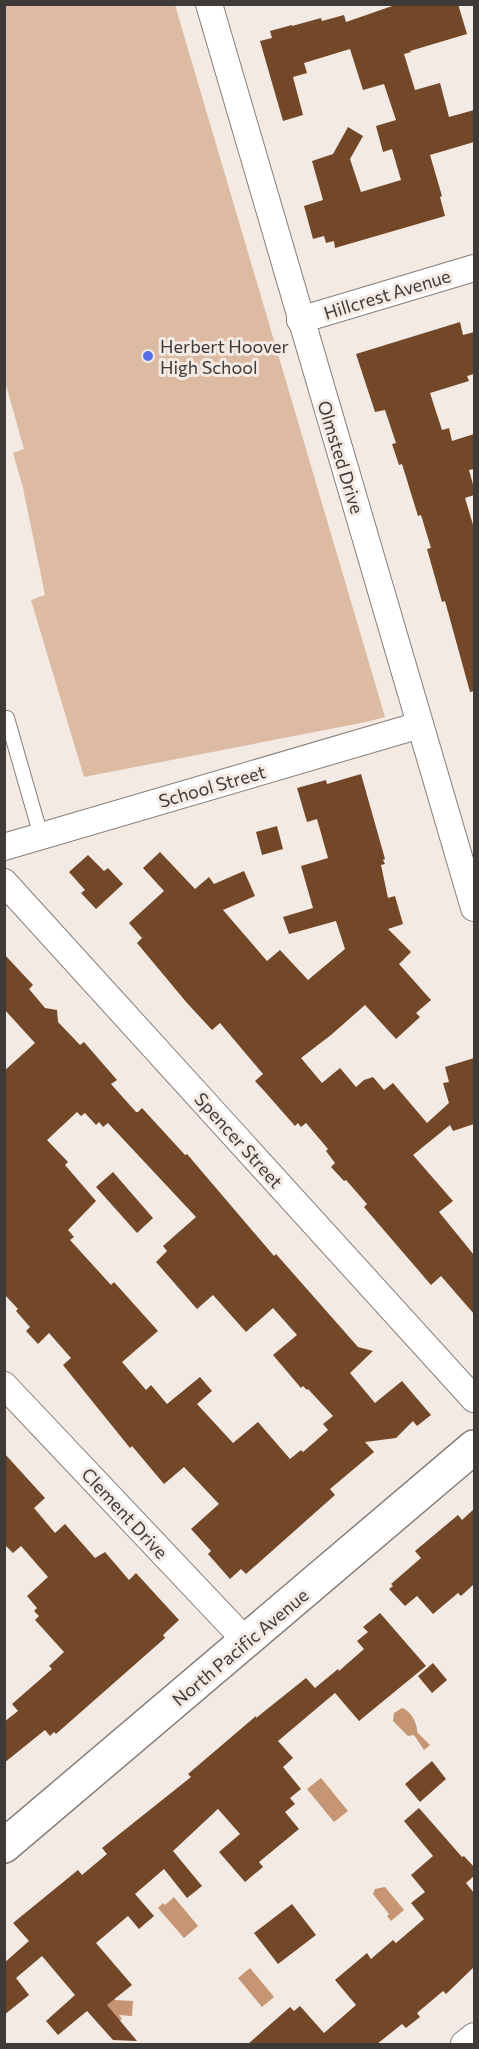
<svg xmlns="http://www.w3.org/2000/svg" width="479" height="2049" viewBox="0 0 479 2049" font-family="Commissioner,sans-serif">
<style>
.green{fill:#ddbaa2}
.water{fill:#c59574}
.building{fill:#724828;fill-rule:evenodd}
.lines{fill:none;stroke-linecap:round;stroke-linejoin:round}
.lane-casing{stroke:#867e79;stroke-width:16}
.street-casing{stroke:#867e79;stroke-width:28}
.secondary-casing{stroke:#867e79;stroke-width:36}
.lane{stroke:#fff;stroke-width:14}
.street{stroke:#fff;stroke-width:26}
.secondary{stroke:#fff;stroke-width:33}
.poi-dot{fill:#5570e6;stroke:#f3eae4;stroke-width:2}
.labels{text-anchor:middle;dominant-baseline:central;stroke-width:6;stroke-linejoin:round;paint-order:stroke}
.street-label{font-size:18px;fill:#3e3a38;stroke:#f3eae4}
.poi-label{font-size:18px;fill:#3e3a38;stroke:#f3eae4;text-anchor:start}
</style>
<rect width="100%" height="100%" fill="#f3eae4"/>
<polygon class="green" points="5,4 175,5 385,717 366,722 84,777 31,600 45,595 23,488 13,453 24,449 4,378"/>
<g class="water">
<path d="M402,1708c8,2 16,16 15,24l13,13 -6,5 -10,-15 -6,1 -15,-15 1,-8z"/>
<polygon points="321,1778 348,1811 334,1822 307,1789"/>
<polygon points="385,1887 404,1910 391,1921 387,1916 389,1914 373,1894 375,1889"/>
<polygon points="174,1897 198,1926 184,1938 158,1908 163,1903 165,1905"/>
<polygon points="250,1968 274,1997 262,2007 238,1978"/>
<polygon points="110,1994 115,2000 133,2001 132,2016 119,2015 122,2019 116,2024 99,2003"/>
</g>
<g class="building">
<polygon points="398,4 458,4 467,34 410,51 411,52 404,54 415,90 440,83 449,117 474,110 474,142 430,155 442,196 440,197 445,216 335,248 334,241 326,243 324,236 313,239 304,206 323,200 312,161 333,154 348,127 363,136 350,159 361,192 401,180 392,149 383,152 376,126 396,120 384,84 363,90 350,49 304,63 307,73 293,77 303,115 283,121 260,41 272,38 270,31 292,25 292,26 321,18 322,21 344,15 346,22"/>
<polygon points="460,322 463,335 474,332 474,374 467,376 469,381 430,393 442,430 449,428 452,441 474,434 474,469 469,470 474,488 474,495 465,498 474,528 474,691 470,692 445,601 442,602 427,549 431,548 421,515 418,516 402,464 399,465 392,444 396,443 385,410 375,412 356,354"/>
<polygon points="361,774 385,859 383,860 385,864 381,865 388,898 395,896 403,924 388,929 411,952 399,964 431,1000 416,1013 420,1017 396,1039 365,1005 331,1035 301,1058 322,1083 340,1068 356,1087 364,1080 373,1077 384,1090 393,1083 427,1123 449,1103 443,1083 449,1082 445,1067 474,1058 474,1124 453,1131 450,1125 413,1155 453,1201 439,1212 474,1255 474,1314 441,1276 431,1285 364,1207 367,1204 346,1180 344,1181 331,1167 335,1163 326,1151 328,1149 306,1123 301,1127 298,1123 295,1126 266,1093 255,1081 263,1074 220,1023 212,1030 187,1003 137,943 142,938 129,923 164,891 143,868 160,852 195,889 209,877 214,884 244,871 255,896 223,910 267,961 280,950 308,980 345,949 336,921 289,934 283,917 313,908 301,866 328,858 317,819 307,822 297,788 326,780 327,784"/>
<polygon points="277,826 283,849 262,855 256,832"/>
<polygon points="88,855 104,871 108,868 123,884 96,909 81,893 85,890 69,872"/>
<path d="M4,954l29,31 -4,4 16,19 12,2 1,12 22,23 4,-3 33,38 -6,4 25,28h2l4,-4 43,47 2,-1 87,102 2,-2 82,93 15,4 -23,22 25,30 27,-22 29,34 -14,11 -4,-5 -17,17 -31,4 9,10 -44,37 5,6 -89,79 -5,-5 -11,10 -22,-25 3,-3 -20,-22 28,-25 -35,-37 -20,17 -32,-38 -2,2 -67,-83 8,-7 -22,-25 -11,11 -12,-13 4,-4 -14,-16 2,-2 -14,-15v-223l31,-28 -31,-34zM77,1112l4,4 4,-3 11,12 3,-3 4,5 5,-4 88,94 -33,29 4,5 -11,11 41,47 16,-14 33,37 27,-24 24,27 -24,20 28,33 2,-2 4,4 1,-1 25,27 -10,8 5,6 -25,22 -2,-2 -11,9 -32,-37 -25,21 -36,-39 15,-13 -12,-14 -33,27 -16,-19 -5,5 -24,-28 36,-31 -44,-49 -3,3 -41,-45 4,-3 -6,-7 28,-29 -31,-36 3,-3 -21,-22z"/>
<polygon points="113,1172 153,1218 137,1233 96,1187"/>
<polygon points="4,1453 45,1498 34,1508 55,1533 65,1524 95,1558 105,1552 129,1580 136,1573 179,1620 163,1635 165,1638 56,1734 54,1732 50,1736 45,1730 4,1763 4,1722 18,1711 12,1704 52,1669 49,1666 64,1652 35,1620 39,1616 34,1611 37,1608 27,1596 48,1577 21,1546 13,1553 4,1544"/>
<polygon points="474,1509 474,1584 461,1596 458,1593 433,1614 417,1596 405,1606 389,1589 393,1586 391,1584 421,1558 415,1551 458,1515 462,1520"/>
<polygon points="380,1613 426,1666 359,1721 335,1693 278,1741 293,1758 283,1767 301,1789 290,1798 295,1804 285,1812 299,1829 259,1862 263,1867 245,1882 219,1852 240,1834 218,1809 173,1851 202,1886 187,1898 164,1869 135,1894 154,1916 139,1929 128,1916 96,1943 132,1985 107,2005 137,2041 113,2040 87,2011 58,2035 46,2021 75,1995 42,1956 16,1978 29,1995 4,2015 4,1963 29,1941 13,1923 78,1870 82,1875 107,1854 102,1848 191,1777 188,1774 256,1716 256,1718 306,1678 315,1688 338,1669 339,1671 364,1649 357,1641 368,1632 363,1627"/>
<polygon points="433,1663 447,1680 432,1693 418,1676"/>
<polygon points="432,1761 446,1779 420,1802 405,1784"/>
<polygon points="419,1808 462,1857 464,1856 474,1867 474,1876 466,1883 474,1893 474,1967 446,1994 443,1991 417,2013 420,2017 406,2028 402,2024 377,2044 248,2044 290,2007 294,2011 300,2006 324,2033 356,2005 335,1980 367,1953 371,1959 393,1940 396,1943 424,1919 411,1903 425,1892 411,1875 433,1856 404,1821"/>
<polygon points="292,1904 316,1935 278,1964 254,1933"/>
</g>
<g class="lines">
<defs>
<polyline id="lane" points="7,718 41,836"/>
<g id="street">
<polyline points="209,4 474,908"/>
<polyline points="300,320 474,268"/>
<polyline points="4,847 420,725"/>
<polyline points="4,882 474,1399"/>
<polyline points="4,1385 246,1641"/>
<polyline points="464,2044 474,2036"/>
</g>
<polyline id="secondary" points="4,1846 474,1447"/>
</defs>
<use href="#lane" class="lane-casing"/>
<use href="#street" class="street-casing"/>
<use href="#secondary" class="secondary-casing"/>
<use href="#lane" class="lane"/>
<use href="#street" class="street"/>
<use href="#secondary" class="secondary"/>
</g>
<circle class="poi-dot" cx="148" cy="356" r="6"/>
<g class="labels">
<g class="street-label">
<text transform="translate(387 294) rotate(-17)">Hillcrest Avenue</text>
<text transform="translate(341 457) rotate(73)">Olmsted Drive</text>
<text transform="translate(212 786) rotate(-16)">School Street</text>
<text transform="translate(239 1140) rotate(48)">Spencer Street</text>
<text transform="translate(125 1513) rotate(47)">Clement Drive</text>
<text transform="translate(240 1647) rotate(-40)">North Pacific Avenue</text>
</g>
<g class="poi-label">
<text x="160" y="346">Herbert Hoover<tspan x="160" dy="21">High School</tspan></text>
</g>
</g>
<rect width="479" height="2049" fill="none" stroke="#3e3a38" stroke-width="12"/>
</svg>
